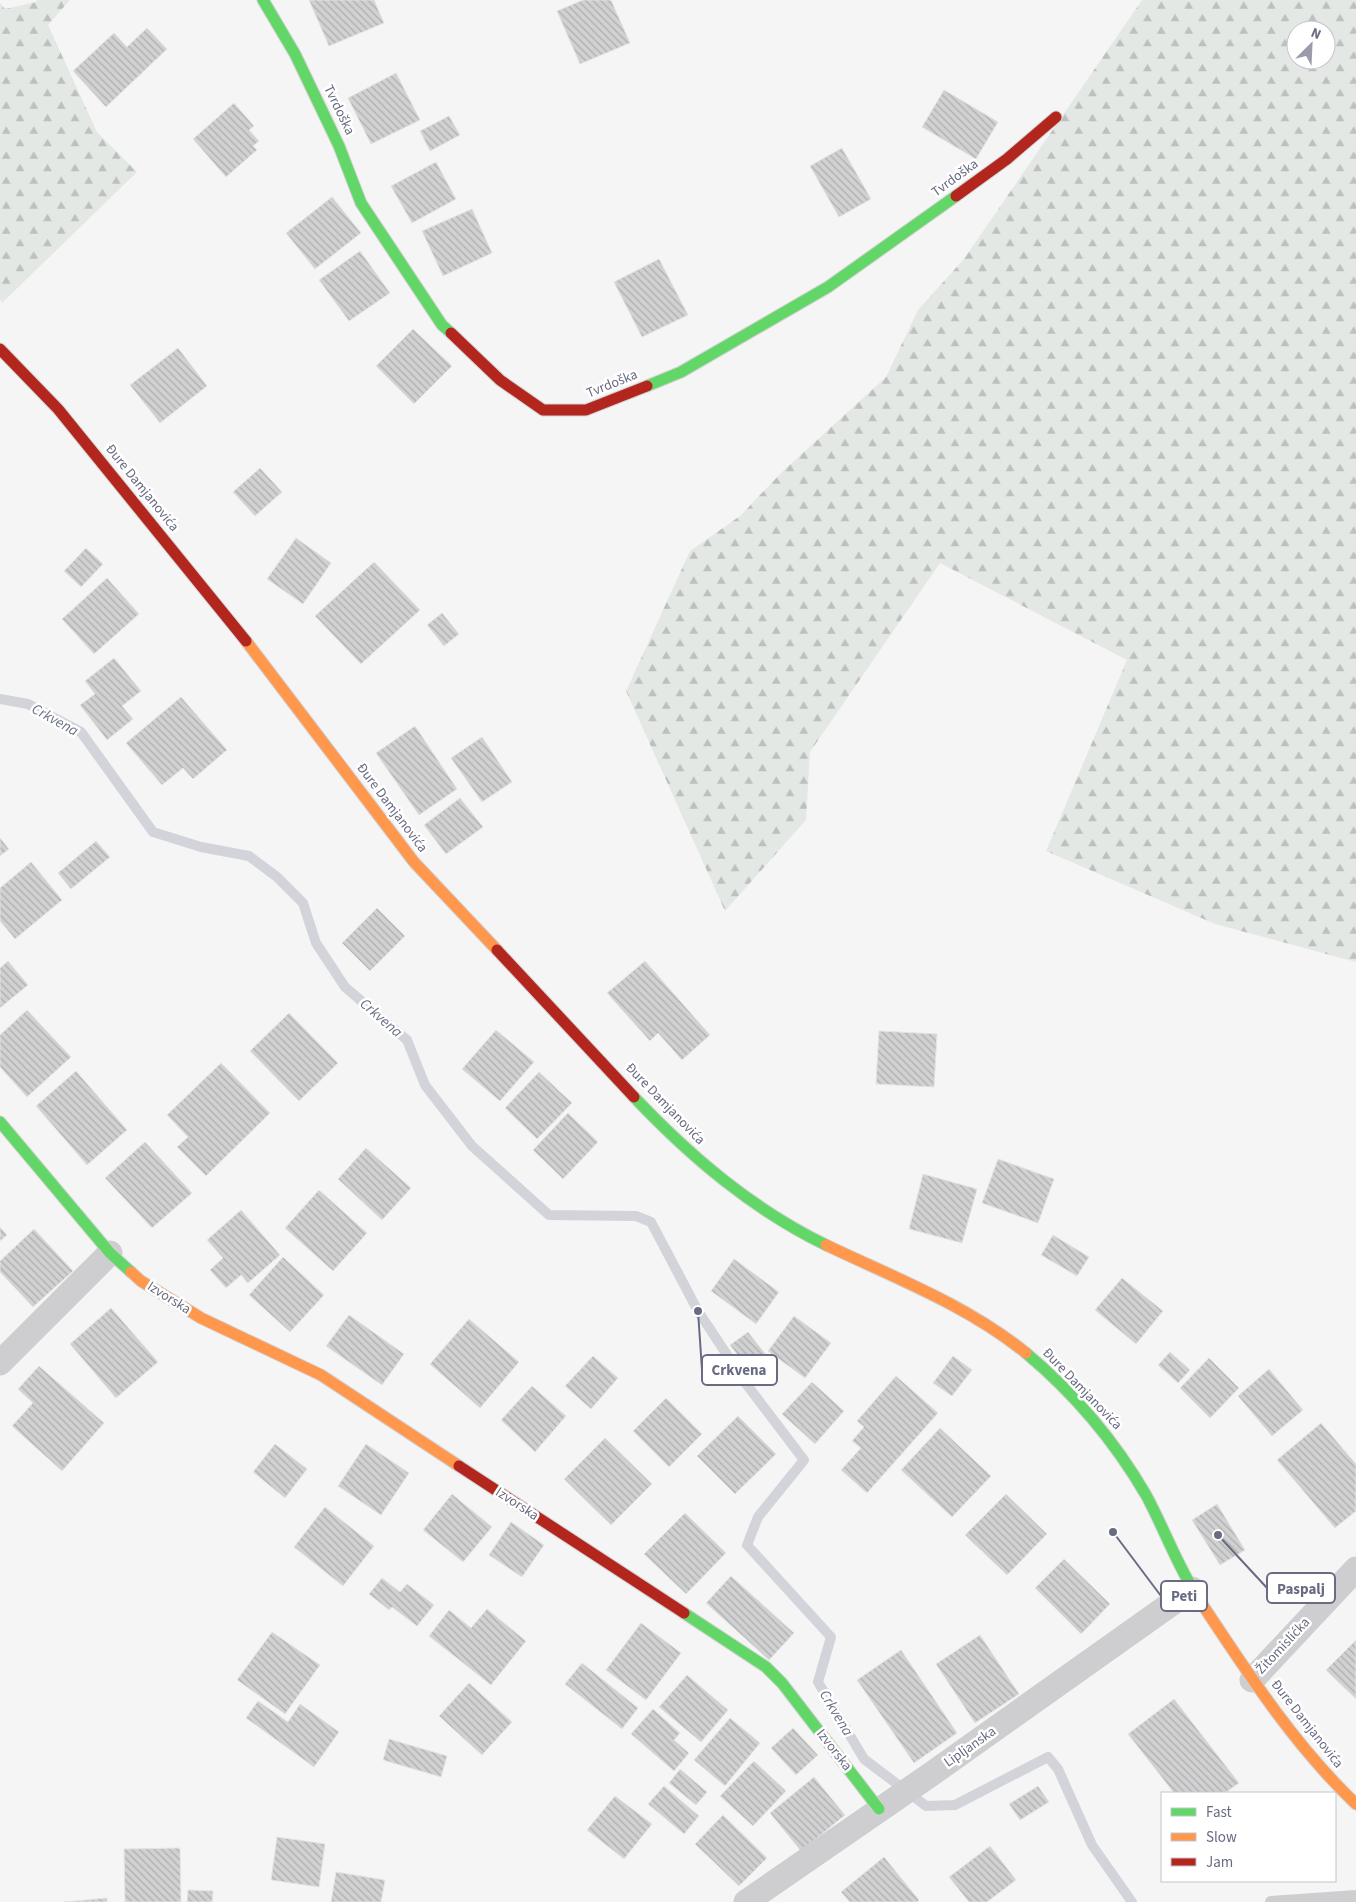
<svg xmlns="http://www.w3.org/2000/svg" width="1356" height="1902" viewBox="0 0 1356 1902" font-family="'Source Sans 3',sans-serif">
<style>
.forest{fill:url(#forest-firs);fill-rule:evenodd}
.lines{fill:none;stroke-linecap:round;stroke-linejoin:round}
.stream{stroke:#d2d4da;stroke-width:10}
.building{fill:url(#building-back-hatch);stroke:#e4e4e4}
.fast-casing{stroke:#d2d2d4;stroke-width:13}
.slow-casing{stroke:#d2d2d4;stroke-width:13}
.jam-casing{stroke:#d2d2d4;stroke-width:13}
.lane{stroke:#ceced0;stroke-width:12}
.street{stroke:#ceced0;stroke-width:25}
.fast{stroke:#63d668;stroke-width:11}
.slow{stroke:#ff974d;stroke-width:11}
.jam{stroke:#b3261e;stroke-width:11}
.labels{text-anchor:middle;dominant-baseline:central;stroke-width:5;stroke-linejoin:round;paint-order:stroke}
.street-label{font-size:14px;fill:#686b82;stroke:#fff}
.water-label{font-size:15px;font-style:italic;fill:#697185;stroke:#fff}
.leader{fill:none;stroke:#686b82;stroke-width:2}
.callout-dot{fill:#686b82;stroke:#fff;stroke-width:2}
.callout{fill:#fff;stroke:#686b82;stroke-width:2}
.callout-label{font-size:15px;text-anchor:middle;font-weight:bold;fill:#686b82}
</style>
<defs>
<pattern id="forest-firs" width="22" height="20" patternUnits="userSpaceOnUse" patternTransform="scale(1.25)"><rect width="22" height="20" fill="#e3e8e4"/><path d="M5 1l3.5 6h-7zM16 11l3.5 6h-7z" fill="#bcc0be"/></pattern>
<pattern id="building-back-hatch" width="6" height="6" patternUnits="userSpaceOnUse" patternTransform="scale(1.25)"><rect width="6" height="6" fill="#d1d1d2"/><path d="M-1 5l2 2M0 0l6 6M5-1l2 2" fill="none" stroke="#adaeb0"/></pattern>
</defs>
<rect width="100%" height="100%" fill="#f5f5f5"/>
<g class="forest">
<polygon points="37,0 70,0 48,25 97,132 137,172 2,303 0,299 0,3 5,9 36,2"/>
<path d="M1142,0h214v962l-141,-38 -169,-73 81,-191 -187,-97 -130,189 -4,68 -81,91 -99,-220 64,-140 50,-35 42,-44 104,-95 32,-67 46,-51zM1296,30h30v30h-30z"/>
</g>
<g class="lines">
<polyline class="stream" points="0,699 28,704 81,732 153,832 201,847 249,856 277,877 303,903 316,943 345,987 407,1040 425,1085 472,1146 549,1215 636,1216 651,1222 698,1311 747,1385 804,1460 758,1517 747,1545 831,1637 818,1682 864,1759 926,1806 955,1805 1048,1757 1058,1769 1092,1845 1132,1902"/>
</g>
<g class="building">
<polygon points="309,0 374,0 384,23 329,46"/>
<polygon points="583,0 611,0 630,43 580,64 557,11"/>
<polygon points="147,28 167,49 106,107 73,71 114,33 127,47"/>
<polygon points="396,73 420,120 371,144 348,98"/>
<polygon points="944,90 998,122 976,159 922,127"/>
<polygon points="234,103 254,126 249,130 259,141 253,146 257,150 226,177 193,139"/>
<polygon points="449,116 460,135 430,151 420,131"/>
<polygon points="842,148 871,199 839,217 810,166"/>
<polygon points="436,162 456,199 412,223 391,186"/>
<polygon points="332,197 361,233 315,269 286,233"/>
<polygon points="472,209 492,253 443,276 422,231"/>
<polygon points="360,251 390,293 349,321 319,280"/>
<polygon points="659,259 688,315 642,337 614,282"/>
<polygon points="413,329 452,366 414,404 376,366"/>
<polygon points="178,348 207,386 160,423 130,385"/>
<polygon points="260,468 282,492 255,516 233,492"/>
<polygon points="296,538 331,563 303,604 267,579"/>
<polygon points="86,548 103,564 81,587 64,571"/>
<polygon points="374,562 420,610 361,664 315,616"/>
<polygon points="107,578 139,614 94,654 62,619"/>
<polygon points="442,613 459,634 444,646 427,625"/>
<polygon points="114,658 141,691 122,706 133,719 107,740 80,705 95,694 85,681"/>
<polygon points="181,697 227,750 193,779 183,768 162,785 126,743"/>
<polygon points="415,726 457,789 419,815 376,753"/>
<polygon points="482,737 512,782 482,802 451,758"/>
<polygon points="460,798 483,827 446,854 424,825"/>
<polygon points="0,838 9,849 0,856"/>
<polygon points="96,841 110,857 71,889 58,873"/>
<polygon points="31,862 62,900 15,939 0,921 0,888"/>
<polygon points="377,908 405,936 370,971 342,943"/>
<polygon points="8,961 28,985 0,1008 0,968"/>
<polygon points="645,961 710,1035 682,1060 658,1033 650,1041 607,993"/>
<polygon points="27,1010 71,1057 27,1097 0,1067 0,1035"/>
<polygon points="289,1013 338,1063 299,1101 250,1051"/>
<polygon points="496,1030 534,1062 500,1101 462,1069"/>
<polygon points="879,1031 937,1034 934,1087 876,1084"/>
<polygon points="221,1063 270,1113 206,1176 177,1147 188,1137 167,1115"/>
<polygon points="76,1071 127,1130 87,1165 36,1106"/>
<polygon points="539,1072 572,1103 537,1139 505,1108"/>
<polygon points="568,1113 598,1142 563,1179 533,1150"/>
<polygon points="145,1142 192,1193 152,1228 105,1178"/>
<polygon points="366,1148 411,1188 382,1220 338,1179"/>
<polygon points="998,1159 1054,1179 1038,1223 982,1203"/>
<polygon points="923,1174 977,1189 962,1243 909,1229"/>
<polygon points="319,1190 367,1233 333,1271 285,1228"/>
<polygon points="241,1210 280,1255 248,1283 241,1275 226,1288 210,1270 223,1258 207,1240"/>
<polygon points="0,1227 7,1235 0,1241"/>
<polygon points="34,1229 73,1271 33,1307 0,1272 0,1261"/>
<polygon points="1053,1235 1089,1257 1077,1276 1041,1255"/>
<polygon points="283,1257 324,1295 290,1332 249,1295"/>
<polygon points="734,1259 779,1292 756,1324 711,1291"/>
<polygon points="1122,1278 1163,1311 1136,1344 1095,1310"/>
<polygon points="111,1308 158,1362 116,1398 70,1344"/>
<polygon points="349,1315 404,1354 382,1385 326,1346"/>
<polygon points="794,1316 831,1343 805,1378 768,1351"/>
<polygon points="469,1319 519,1362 480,1408 430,1364"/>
<polygon points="748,1332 771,1361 753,1375 730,1345"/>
<polygon points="1170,1352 1190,1370 1178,1383 1158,1365"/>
<polygon points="593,1356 618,1378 591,1409 565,1386"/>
<polygon points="953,1356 972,1370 952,1396 933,1383"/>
<polygon points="1209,1358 1239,1388 1210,1418 1180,1388"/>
<polygon points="39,1366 104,1423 62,1471 12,1426 33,1403 18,1389"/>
<polygon points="1269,1369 1303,1410 1272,1436 1238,1396"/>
<polygon points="896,1376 938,1413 867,1493 841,1470 861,1448 852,1441 864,1427 857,1421"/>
<polygon points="812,1382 844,1411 815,1444 782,1414"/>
<polygon points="532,1386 566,1416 535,1452 501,1420"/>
<polygon points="666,1398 702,1434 669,1467 633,1431"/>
<polygon points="738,1416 776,1454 735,1494 697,1456"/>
<polygon points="1321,1423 1356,1464 1356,1511 1335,1528 1277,1460"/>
<polygon points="940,1428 991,1476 952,1517 901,1470"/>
<polygon points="605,1438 652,1484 611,1525 564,1479"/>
<polygon points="275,1444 307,1469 285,1498 253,1472"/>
<polygon points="366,1444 409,1473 381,1515 338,1486"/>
<polygon points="452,1494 492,1527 463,1562 423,1530"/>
<polygon points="1006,1494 1047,1534 1007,1575 965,1535"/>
<polygon points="1217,1504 1245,1550 1220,1565 1192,1520"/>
<polygon points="325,1507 374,1546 343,1586 294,1547"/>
<polygon points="685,1513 726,1553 686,1594 644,1554"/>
<polygon points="511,1522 544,1545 522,1577 489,1555"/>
<polygon points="1064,1559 1110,1604 1081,1634 1035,1588"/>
<polygon points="731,1576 794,1633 769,1660 706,1603"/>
<polygon points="382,1578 400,1592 407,1584 434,1605 417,1626 392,1607 389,1610 369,1594"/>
<polygon points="487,1609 526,1641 491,1685 429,1636 449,1610 471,1628"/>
<polygon points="641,1623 681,1653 646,1700 606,1670"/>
<polygon points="272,1632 320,1665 285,1714 237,1680"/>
<polygon points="980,1635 1019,1694 975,1723 936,1664"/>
<polygon points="1356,1640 1356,1699 1326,1670"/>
<polygon points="901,1650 957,1733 914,1763 857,1680"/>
<polygon points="582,1663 638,1708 622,1729 565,1684"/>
<polygon points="687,1675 728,1710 701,1742 659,1707"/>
<polygon points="469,1683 512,1722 482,1755 439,1716"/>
<polygon points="1174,1699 1239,1783 1225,1793 1174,1793 1128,1734"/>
<polygon points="258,1701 288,1722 300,1704 339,1732 314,1767 246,1718"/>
<polygon points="653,1709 680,1733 674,1740 689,1753 674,1771 631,1734"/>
<polygon points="730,1718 760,1743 725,1786 694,1760"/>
<polygon points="793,1728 818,1755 796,1775 771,1748"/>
<polygon points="389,1739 447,1756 441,1777 383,1760"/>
<polygon points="754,1761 786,1791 753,1826 720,1796"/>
<polygon points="680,1769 707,1792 696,1805 669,1783"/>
<polygon points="814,1777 845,1815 801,1851 770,1813"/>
<polygon points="664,1786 699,1816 684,1834 648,1804"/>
<polygon points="1038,1786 1049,1802 1020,1820 1009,1804"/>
<polygon points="615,1796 652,1824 624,1859 587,1830"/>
<polygon points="723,1815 767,1858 739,1886 695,1844"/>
<polygon points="277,1837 325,1844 319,1887 271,1880"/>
<polygon points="990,1846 1016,1880 987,1902 969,1902 949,1877"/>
<polygon points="180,1848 181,1902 125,1902 124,1849"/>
<polygon points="884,1857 919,1900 917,1902 850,1902 841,1892"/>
<polygon points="336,1872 385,1880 381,1902 331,1902"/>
<polygon points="188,1890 213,1891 212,1902 187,1902"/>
<polygon points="107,1898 107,1902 64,1902"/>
</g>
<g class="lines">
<defs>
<g id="fast">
<polyline points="263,0 295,54 339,146 361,203 442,325 451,333"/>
<polyline points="647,386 681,372 828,287 956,196"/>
<path d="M634,1097c57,60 118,112 192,148"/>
<polyline points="0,1122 110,1253 131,1272"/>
<path d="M1026,1353c49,41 88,87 120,142 19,35 32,73 54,106"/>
<polyline points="684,1613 766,1667 782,1683 879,1809"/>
</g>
<g id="slow">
<polyline points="246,641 414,862 497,950"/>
<path d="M826,1245c67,32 141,60 200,108"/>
<polyline points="131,1272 141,1281 201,1318 321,1375 459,1466"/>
<path d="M1200,1601c47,71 94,144 156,203"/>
</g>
<g id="jam">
<polyline points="956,196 1007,159 1056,117"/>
<polyline points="451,333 500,380 543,410 586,410 647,386"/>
<polyline points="0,349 58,409 246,641"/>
<polyline points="497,950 634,1097"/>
<polyline points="459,1466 684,1613"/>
</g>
</defs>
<use href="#fast" class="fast-casing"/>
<use href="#slow" class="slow-casing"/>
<use href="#jam" class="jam-casing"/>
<polyline class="lane" points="1271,1902 1356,1896"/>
<g class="street">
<polyline points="0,1363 110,1253"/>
<polyline points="1252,1680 1356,1569"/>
<polyline points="746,1902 930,1775 1192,1589"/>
</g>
<use href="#fast" class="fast"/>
<use href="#slow" class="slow"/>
<use href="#jam" class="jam"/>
</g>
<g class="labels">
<g class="street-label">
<text transform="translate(339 110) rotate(64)">Tvrdoška</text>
<text transform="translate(955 178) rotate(-36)">Tvrdoška</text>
<text transform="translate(612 384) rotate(-22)">Tvrdoška</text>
<text transform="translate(142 488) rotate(51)">Đure Damjanovića</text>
<text transform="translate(392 808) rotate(53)">Đure Damjanovića</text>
<text transform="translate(665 1104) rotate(46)">Đure Damjanovića</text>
<text transform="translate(169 1298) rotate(32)">Izvorska</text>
<text transform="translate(1082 1389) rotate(46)">Đure Damjanovića</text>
<text transform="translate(517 1504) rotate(33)">Izvorska</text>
<text transform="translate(1283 1646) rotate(-47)">Žitomislićka</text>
<text transform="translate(1307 1724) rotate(52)">Đure Damjanovića</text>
<text transform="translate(970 1747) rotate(-35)">Lipljanska</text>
<text transform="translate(834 1750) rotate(52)">Izvorska</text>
</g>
<g class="water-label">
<text transform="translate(55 720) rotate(29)">Crkvena</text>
<text transform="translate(381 1018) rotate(41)">Crkvena</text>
<text transform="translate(836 1713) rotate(59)">Crkvena</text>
</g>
</g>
<path class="leader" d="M698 1311L702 1370M1218 1535L1267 1588M1113 1532L1161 1596"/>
<g class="callout-dot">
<circle cx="698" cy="1311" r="5"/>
<circle cx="1218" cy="1535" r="5"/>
<circle cx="1113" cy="1532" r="5"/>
</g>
<g class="callout">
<rect x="702" y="1355" width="75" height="30" rx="5"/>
<rect x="1267" y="1573" width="68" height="30" rx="5"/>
<rect x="1161" y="1581" width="46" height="30" rx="5"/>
</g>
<g class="callout-label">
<text x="739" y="1375">Crkvena</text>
<text x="1301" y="1594">Paspalj</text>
<text x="1184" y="1601">Peti</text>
</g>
<rect x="1161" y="1792" width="175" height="90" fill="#ffffff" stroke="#c3c4cd"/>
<rect x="1171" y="1808" width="25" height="8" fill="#63d668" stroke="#c3c4cd"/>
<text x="1206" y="1817" font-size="15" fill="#686b82">Fast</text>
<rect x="1171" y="1833" width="25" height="8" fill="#ff974d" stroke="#c3c4cd"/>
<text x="1206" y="1842" font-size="15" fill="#686b82">Slow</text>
<rect x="1171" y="1858" width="25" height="8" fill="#b3261e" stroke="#c3c4cd"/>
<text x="1206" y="1867" font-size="15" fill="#686b82">Jam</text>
<g transform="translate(1311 45) rotate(24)"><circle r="24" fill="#ffffff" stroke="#c3c4cd"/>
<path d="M0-4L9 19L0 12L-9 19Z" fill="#999baa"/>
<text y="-8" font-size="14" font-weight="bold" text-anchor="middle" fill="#686b82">N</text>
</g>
</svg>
